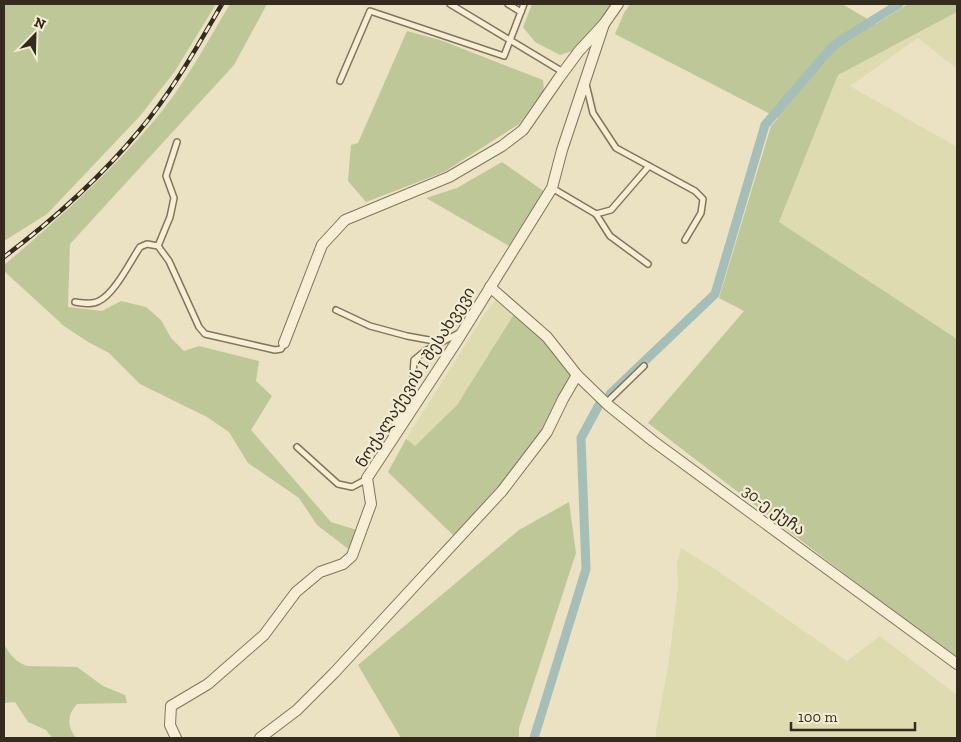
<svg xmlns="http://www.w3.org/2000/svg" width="961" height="742" viewBox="0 0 961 742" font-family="'Zilla Slab','Noto Sans Georgian',serif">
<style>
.farmland{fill:#dfdbb1}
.green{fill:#bec798}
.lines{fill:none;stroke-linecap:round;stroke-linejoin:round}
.canal{stroke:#a5beb8;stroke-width:9}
.service-casing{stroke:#83745b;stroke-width:8}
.minor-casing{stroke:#83745b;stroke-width:12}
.service{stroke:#f6efd6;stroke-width:5}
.minor{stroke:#f6efd6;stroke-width:10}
.rail-casing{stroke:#342b1e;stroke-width:4.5}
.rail{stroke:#f2ecd2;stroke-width:2.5;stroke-dasharray:8;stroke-linecap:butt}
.labels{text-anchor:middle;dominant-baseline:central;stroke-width:4.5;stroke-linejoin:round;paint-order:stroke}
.street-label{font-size:16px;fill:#342b1e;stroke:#f2ecd2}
</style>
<rect width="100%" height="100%" fill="#eae2c3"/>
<g class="farmland">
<polygon points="957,12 957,69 918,38 850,86 957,147 957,339 779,222 838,75"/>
<polygon points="498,297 516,311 457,405 415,446 406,439 486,312"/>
<polygon points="681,548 715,569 847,661 880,636 957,695 957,738 656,738 656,731 668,667 678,588 677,562"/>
</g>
<g class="green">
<polygon points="4,4 216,4 175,71 140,116 47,214 4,241"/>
<path d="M230,4h37l-33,61 -164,179 -2,63 34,4 19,-10 25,6 15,13 10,18 13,13 15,-5 60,15 -3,20 16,15 -21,34 80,92 26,8 -6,21 -34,-26 -18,-27 -51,-35 -19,-31 -22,-15 -67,-33 -31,-31 -21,-11 -24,-16 -60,-55v-6c52,-44 104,-90 149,-143 30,-35 53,-78 77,-118z"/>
<polygon points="532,4 614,4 572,51 560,55 535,42 523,27"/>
<polygon points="630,4 842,4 876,24 908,4 957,4 957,12 838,75 779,222 957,339 957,660 648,423 744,311 719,298 771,126 778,118 615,34 624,13"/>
<polygon points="407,31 440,40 543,80 544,90 519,124 444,172 366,202 348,181 351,145 358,143"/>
<polygon points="502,162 545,192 511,247 426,198 457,188"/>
<polygon points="516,311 548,340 571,374 543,432 499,489 454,536 388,472 406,439 415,446 457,405"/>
<polygon points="569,502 576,553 519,728 519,738 401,738 358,665 519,530"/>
<path d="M4,644c5,10 12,18 23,22l50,1 26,19 22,9 2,8 -50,1c-10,10 -10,23 -1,34h-24l-6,-8 -18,-8 -13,-20 -11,1z"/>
</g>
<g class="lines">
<g class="canal">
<polyline points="610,394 715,294 765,125 831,48 846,37 899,4"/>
<polyline points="534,738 586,569 581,438 600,403"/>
</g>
<defs>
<g id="service">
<polyline points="450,4 563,72"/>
<polyline points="508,4 521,12"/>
<polyline points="340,81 370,11 504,56 524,4"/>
<polyline points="586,84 593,113 616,148 695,191 703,199 701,213 685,240"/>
<polyline points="552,188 596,214 611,210 649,166"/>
<polyline points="596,214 610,236 648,264"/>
<polyline points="158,246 170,217 174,198 166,176 177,142"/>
<path d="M75,302c8,1 17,3 24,-1 16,-8 31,-39 41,-54l7,-3 11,2 11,15 30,66 6,7 70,16 6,-1 3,-5"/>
<polyline points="336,310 370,326 407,336 440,342"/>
<polyline points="606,403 644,366"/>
<polyline points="394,426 409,402 412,391 414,360 425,351 461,332"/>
<polyline points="297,447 338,484 352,487 367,479"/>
</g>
<g id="minor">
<polyline points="490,287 547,337 577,375 608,405 653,441 957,664"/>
<polyline points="284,343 322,245 345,220 449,177 502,146 523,130 559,78 579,51 604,24 618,4"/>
<polyline points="176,738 170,725 171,706 208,684 264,635 296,592 320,572 343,564 352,556 371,504 367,478 455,344 552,188 562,150 604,24"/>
<polyline points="260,738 297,710 334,673 502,491 547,432 563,399 577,375"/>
</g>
</defs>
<use href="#service" class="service-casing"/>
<use href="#minor" class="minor-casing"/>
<use href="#service" class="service"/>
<use href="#minor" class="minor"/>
<defs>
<path id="rail" d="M4,257c49,-37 96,-79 135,-126 33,-39 58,-84 83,-127"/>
</defs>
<use href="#rail" class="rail-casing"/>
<use href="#rail" class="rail"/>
</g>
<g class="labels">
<g class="street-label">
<text transform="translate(415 377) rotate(-58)">ნოქალაქევის I შესახვევი</text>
<text transform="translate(774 510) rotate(36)">30-ე ქუჩა</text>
</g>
</g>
<rect width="961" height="742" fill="none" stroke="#342b1e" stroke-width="10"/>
<g transform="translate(35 35) rotate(23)" stroke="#f2ecd2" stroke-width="4" paint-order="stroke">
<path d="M0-4L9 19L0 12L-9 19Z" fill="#342b1e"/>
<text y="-8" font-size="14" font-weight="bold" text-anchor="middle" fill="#342b1e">N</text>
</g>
<path d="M791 722v8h124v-8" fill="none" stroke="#342b1e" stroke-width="2.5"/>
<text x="798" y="722" font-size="15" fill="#342b1e" stroke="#f2ecd2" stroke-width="4" paint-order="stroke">100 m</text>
</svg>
